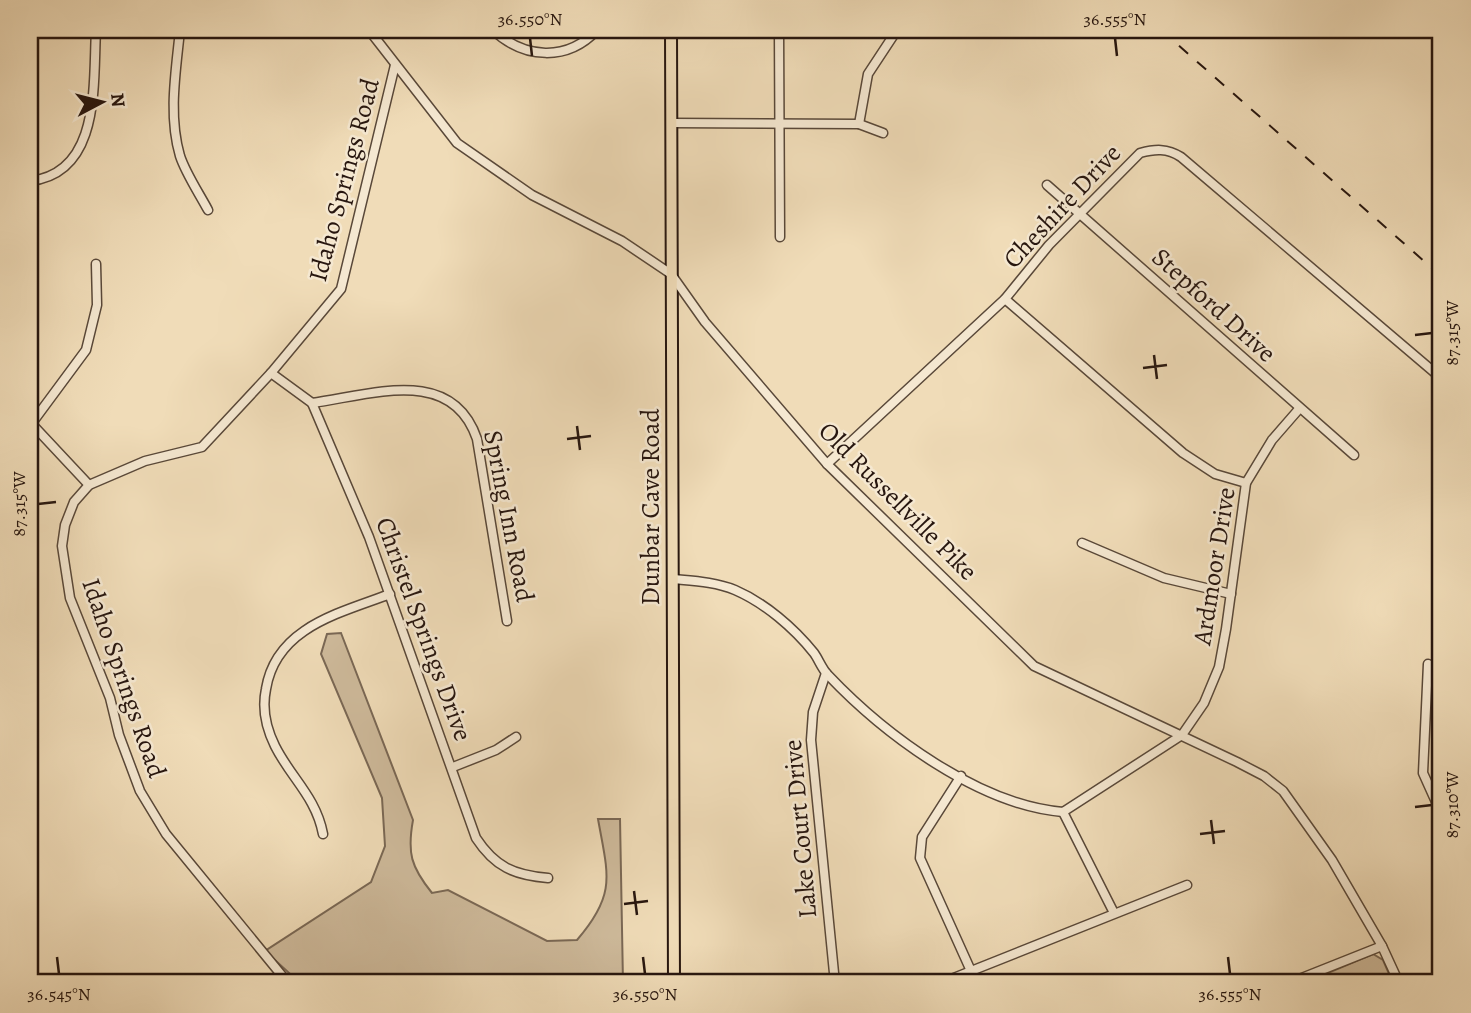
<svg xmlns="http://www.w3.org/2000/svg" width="1471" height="1013" viewBox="0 0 1471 1013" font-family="Alegreya,serif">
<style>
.green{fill:#ceba9b;stroke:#7a6855;stroke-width:2}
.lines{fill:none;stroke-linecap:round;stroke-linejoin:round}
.minor-casing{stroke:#594839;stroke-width:11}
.major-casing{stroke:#27160f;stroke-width:14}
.minor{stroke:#f5e8d1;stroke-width:8}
.major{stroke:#f0dcb8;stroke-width:10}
.rail{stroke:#27160f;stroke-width:2;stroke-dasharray:12 12;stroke-linecap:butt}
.ticks{fill:none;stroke:#27160f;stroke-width:2.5}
.labels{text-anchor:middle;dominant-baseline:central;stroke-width:5;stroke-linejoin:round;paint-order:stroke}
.street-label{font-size:26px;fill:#27160f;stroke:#f5e8d1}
.neatline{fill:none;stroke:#27160f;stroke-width:2.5}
.ticks-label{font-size:18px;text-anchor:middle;fill:#27160f}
</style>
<rect width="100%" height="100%" fill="#f0dcb8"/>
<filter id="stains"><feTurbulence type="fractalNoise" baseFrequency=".00286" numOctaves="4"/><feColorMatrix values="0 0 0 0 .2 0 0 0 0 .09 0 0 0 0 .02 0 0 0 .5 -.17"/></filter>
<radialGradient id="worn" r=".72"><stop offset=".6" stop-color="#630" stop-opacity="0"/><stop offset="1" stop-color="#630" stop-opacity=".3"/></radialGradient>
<g class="green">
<path d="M341,633l72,187c-6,33 -2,47 19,73l16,-3 99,51 30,-1c40,-46 31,-65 21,-121h22l3,164h-323l-35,-32 106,-69 14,-36 -3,-48 -61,-144 6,-20z"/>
<polygon points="1373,954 1383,960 1393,983 1304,983"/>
</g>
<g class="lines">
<defs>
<g id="minor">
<path d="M180,30c-4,41 -12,85 0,126 6,18 19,37 28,54"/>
<polyline points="369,30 457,143 532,195 622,241 671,274 705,322 827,464 1034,666 1237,762 1264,776 1283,791 1332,860 1382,946 1399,983"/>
<path d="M493,30c31,29 74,32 104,0"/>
<polyline points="779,30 780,237"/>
<polyline points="671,123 859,124 883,133"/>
<polyline points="859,124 868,74 897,30"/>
<path d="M30,181c71,-8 63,-97 66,-151"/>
<polyline points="1047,185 1354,455"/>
<polyline points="1005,299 1183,453 1215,474 1246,483"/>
<path d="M271,373l41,30 57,134 107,301c19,29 38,37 72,40"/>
<path d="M312,403c59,-8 140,-38 165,36l30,182"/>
<polyline points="30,422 89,485"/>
<polyline points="32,423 86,350 97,305 96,264"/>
<path d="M827,464l178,-165 44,-54 91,-92c15,-4 27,-5 41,4l260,221"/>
<polyline points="1082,543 1164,578 1231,594"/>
<path d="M673,579c21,2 43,3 62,11 30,13 59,38 79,63 5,7 8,16 14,22 57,60 151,130 235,137l119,-77 22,-32 15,-36 7,-38 20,-146 26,-43 27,-31"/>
<polyline points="1428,664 1423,773 1441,813"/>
<polyline points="826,673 813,712 811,740 835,983"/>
<polyline points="453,767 496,750 516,737"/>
<polyline points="961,776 922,837 920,858 971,971"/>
<polyline points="1063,812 1114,913"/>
<path d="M323,834c-7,-37 -32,-56 -48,-88 -9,-18 -13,-38 -9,-57 10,-62 74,-76 124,-95"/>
<polyline points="288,983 166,834 140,791 119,735 110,698 70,598 62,546 65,525 74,502 89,485 145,461 202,447 271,373 341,289 395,65"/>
<polyline points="941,983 1187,885"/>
<polyline points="1289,983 1382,946"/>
</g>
<polyline id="major" points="671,30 674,983"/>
</defs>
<use href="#minor" class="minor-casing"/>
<use href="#major" class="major-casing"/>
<use href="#minor" class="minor"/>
<use href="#major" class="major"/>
<polyline class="rail" points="1161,30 1441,276"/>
</g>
<path class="ticks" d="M530,38l2,18M1115,38l2,18M1415,335l17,-2M1154,355l3,24M1143,368l24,-3M577,426l3,24M567,439l24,-3M38,504l18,-2M1415,807l17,-2M1211,820l3,24M1200,834l25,-3M634,891l3,24M624,904l24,-3M57,957l2,17M643,957l2,17M1228,957l2,17"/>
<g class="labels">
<g class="street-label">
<text transform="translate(344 180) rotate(-75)">Idaho Springs Road</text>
<text transform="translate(1062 206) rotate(-47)">Cheshire Drive</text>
<text transform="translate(1214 305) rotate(42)">Stepford Drive</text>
<text transform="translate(898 501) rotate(45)">Old Russellville Pike</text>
<text transform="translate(650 507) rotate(-90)">Dunbar Cave Road</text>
<text transform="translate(509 516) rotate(79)">Spring Inn Road</text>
<text transform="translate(1214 566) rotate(-81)">Ardmoor Drive</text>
<text transform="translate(424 629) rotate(70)">Christel Springs Drive</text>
<text transform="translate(124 678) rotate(71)">Idaho Springs Road</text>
<text transform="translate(800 829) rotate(-95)">Lake Court Drive</text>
</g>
</g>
<rect width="1471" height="1013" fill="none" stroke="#f0dcb8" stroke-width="77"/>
<g transform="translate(102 102) rotate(83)" stroke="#f5e8d1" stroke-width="5" paint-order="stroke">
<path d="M0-5L12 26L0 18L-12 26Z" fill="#27160f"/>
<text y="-10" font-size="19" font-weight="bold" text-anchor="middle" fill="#27160f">N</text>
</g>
<rect x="38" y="38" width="1394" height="936" class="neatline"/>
<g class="ticks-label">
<text x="530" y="25">36.550°N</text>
<text x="1115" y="25">36.555°N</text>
<text transform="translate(1452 333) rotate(-90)" y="6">87.315°W</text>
<text transform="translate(19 504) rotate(-90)" y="6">87.315°W</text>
<text transform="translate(1452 805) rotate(-90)" y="6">87.310°W</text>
<text x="59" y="1000">36.545°N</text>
<text x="645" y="1000">36.550°N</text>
<text x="1230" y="1000">36.555°N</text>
</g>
<rect width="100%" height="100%" filter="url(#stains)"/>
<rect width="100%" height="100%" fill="url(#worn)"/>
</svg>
